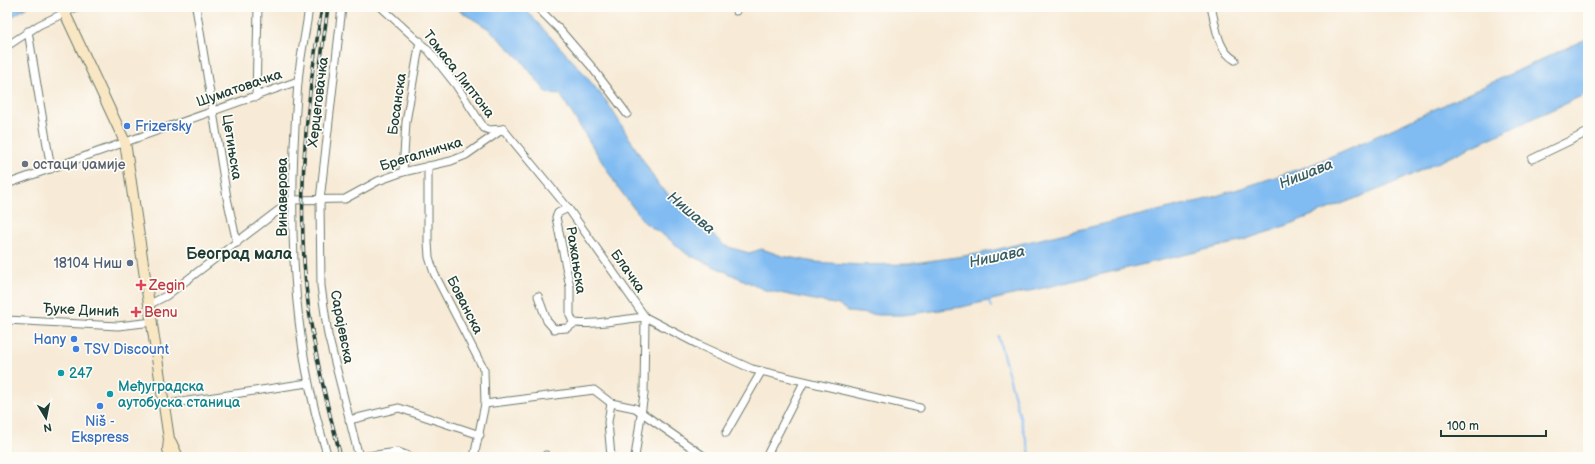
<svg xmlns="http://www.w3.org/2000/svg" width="1595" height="464" viewBox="0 0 1595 464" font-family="'Balsamiq Sans',sans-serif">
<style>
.green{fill:#b0cc73;stroke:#688454}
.water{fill:#80bbf2;stroke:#507c93}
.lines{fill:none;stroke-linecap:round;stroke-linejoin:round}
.stream{stroke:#80bbf2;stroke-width:2}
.minor-casing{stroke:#6b7a6d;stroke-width:9}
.secondary-casing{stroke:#6b7a6d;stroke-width:12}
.minor{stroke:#fff;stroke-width:7}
.secondary{stroke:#f9e7c3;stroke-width:10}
.rail-casing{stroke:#1f3d34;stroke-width:3.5}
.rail{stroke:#fdfcf7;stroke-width:2;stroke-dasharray:6;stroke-linecap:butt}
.shop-dot{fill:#3f7fe0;stroke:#fdfcf7;stroke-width:1.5}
.worship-dot{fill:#6b7280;stroke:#fdfcf7;stroke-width:1.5}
.service-dot{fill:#5c6f8a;stroke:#fdfcf7;stroke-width:1.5}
.health-dot{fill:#e0444e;stroke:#fdfcf7;stroke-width:1.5}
.culture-dot{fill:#0f9aa8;stroke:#fdfcf7;stroke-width:1.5}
.labels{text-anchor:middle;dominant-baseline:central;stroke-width:3.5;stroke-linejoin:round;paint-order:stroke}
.street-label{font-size:14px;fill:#1f3d34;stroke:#fdfcf7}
.shop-label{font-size:14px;fill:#366cbe;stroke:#fdfcf7;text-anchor:start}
.worship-label{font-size:14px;fill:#5b616d;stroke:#fdfcf7;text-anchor:start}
.service-label{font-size:14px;fill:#4e5e75;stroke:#fdfcf7;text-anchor:end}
.health-label{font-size:14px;fill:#be3a42;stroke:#fdfcf7;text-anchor:start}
.culture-label{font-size:14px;fill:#0d838f;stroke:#fdfcf7;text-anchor:start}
.water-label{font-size:15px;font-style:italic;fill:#375c64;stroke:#fdfcf7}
.quarter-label{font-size:16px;font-weight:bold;fill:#1f3d34;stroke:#fdfcf7}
</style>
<rect width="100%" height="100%" fill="#fdfcf7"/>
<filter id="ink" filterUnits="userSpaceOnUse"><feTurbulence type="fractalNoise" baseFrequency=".025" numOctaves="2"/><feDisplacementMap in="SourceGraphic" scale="8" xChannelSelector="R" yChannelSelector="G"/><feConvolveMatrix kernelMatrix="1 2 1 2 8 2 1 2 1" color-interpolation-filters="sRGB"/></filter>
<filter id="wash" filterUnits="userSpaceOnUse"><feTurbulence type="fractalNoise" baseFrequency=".012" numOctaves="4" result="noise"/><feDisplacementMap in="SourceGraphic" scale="16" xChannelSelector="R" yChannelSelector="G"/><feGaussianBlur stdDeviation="0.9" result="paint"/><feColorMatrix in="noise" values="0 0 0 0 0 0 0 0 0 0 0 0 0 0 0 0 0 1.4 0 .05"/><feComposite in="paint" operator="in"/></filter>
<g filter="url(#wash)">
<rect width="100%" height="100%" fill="#f7ead6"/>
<rect class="green" x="7" y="407" width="2" height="50"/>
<g class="water">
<polygon points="7,7 27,7 7,20"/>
<polygon points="454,7 523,7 580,69 607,102 659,186 725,246 749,253 762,249 782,256 815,262 860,265 907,264 978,254 1203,200 1248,186 1311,165 1366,141 1588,38 1588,93 1385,187 1274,230 1230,244 962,307 903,315 879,315 849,312 839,305 765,290 687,254 669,239 644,222 617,186 560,94 547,93 521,60 489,29"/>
</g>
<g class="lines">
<g class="stream">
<polyline points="988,299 991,307"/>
<polyline points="998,336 1031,457"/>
</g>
</g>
</g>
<g filter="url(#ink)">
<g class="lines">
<defs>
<g id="minor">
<polyline points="196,7 227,198 237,243"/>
<path d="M309,7c-3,25 -9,50 -11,75 -10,125 -9,255 30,375"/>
<polyline points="342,7 320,200 321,286 328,335 359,457"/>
<polyline points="381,7 429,51 456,85 484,128 489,130 503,129"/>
<polyline points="537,7 560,30 591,66 627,114"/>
<path d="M1211,7c5,18 6,43 24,53"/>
<polyline points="736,11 736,7"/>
<polyline points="28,31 51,169"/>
<polyline points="7,46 39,25 77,7"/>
<polyline points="256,97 258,7"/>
<polyline points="503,129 568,208 645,317 644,394 635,457"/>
<polyline points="1532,159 1588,132"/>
<polyline points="428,166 428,242 429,257 434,273 484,370 485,404 474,457"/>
<polyline points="403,172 406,122 420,41"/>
<polyline points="7,184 298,81"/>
<path d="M568,208l-10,5 -2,4 14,70v28l3,7c9,5 58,-4 72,-5"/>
<polyline points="538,296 547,321 554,329 567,328 575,323"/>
<polyline points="150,304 166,296 292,200 345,199 378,181 403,172 451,161 466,155 503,129"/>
<polyline points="645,317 699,345 752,369 920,408"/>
<polyline points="7,320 118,326 153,322"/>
<polyline points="174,403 308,383"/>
<polyline points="611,403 608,422 611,457"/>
<polyline points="485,404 594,390 611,403 635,408 705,457"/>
<polyline points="349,420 399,408 480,435"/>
<polyline points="726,433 761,372"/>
<polyline points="360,457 398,452 411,457"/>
<polyline points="546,457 546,455"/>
<polyline points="766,457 804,382"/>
</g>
<g id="secondary">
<polyline points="62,7 125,142 169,439 168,449 170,457"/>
<polyline points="171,442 178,457"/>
</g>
</defs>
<use href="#minor" class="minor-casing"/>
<use href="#secondary" class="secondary-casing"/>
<use href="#minor" class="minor"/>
<use href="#secondary" class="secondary"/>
<defs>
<g id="rail">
<path d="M322,7c-17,104 -28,212 -11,317 7,45 18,89 30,133"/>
<polyline points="316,95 328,7"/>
</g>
</defs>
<use href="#rail" class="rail-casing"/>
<use href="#rail" class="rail"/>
</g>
</g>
<g class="shop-dot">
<circle cx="127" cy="126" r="4"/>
<circle cx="74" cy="339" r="4"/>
<circle cx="76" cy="349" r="4"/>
<circle cx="100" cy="406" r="4"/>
</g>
<circle class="worship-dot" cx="25" cy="164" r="4"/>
<circle class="service-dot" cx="130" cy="263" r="4"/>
<g class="health-dot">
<path d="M139 279h4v4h4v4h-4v4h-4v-4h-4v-4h4z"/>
<path d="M134 306h4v4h4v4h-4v4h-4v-4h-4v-4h4z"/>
</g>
<g class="culture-dot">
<circle cx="61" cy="373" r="4"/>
<circle cx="110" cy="394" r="4"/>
</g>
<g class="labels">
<g class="street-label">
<text transform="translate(459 74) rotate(52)">Томаса Липтона</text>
<text transform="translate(239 88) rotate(-19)">Шуматовачка</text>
<text transform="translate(318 102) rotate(-83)">Херцеговачка</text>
<text transform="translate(397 104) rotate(-82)">Босанска</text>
<text transform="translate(232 147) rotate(81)">Цетињска</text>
<text transform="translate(421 154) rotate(-17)">Брегалничка</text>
<text transform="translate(282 197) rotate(-90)">Винаверова</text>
<text transform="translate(576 260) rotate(81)">Ражањска</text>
<text transform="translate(628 271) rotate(55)">Блачка</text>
<text transform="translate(465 305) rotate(63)">Бованска</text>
<text transform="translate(81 310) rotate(3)">Ђуке Динић</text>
<text transform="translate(342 327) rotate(79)">Сарајевска</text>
</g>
<g class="shop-label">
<text x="135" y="126">Frizersky</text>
<text x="66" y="339" text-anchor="end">Hany</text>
<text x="84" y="349">TSV Discount</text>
<text x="100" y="421" text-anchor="middle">Niš -<tspan x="100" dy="16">Ekspress</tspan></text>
</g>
<g class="worship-label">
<text x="33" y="164">остаци џамије</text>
</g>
<g class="service-label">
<text x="122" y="263">18104 Ниш</text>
</g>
<g class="health-label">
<text x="149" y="285">Zegin</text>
<text x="144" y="312">Benu</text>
</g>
<g class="culture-label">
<text x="69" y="373">247</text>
<text x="118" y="386">Међуградска<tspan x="118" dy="16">аутобуска станица</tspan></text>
</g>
<g class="water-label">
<text transform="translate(1306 174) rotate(-22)">Нишава</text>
<text transform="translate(691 213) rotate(40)">Нишава</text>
<text transform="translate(997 257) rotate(-12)">Нишава</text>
</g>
<g class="quarter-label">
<text x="239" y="254">Београд мала</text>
</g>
</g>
<rect width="1595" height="464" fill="none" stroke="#fdfcf7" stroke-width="24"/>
<g transform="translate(46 418) rotate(170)" stroke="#fdfcf7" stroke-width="3" paint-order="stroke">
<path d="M0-3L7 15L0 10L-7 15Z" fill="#1f3d34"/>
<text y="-6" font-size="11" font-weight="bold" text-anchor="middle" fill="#1f3d34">N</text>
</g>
<path d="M1441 430v6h105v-6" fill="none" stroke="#1f3d34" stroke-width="2"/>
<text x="1447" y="430" font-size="12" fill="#1f3d34" stroke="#fdfcf7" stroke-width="3" paint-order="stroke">100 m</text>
</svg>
